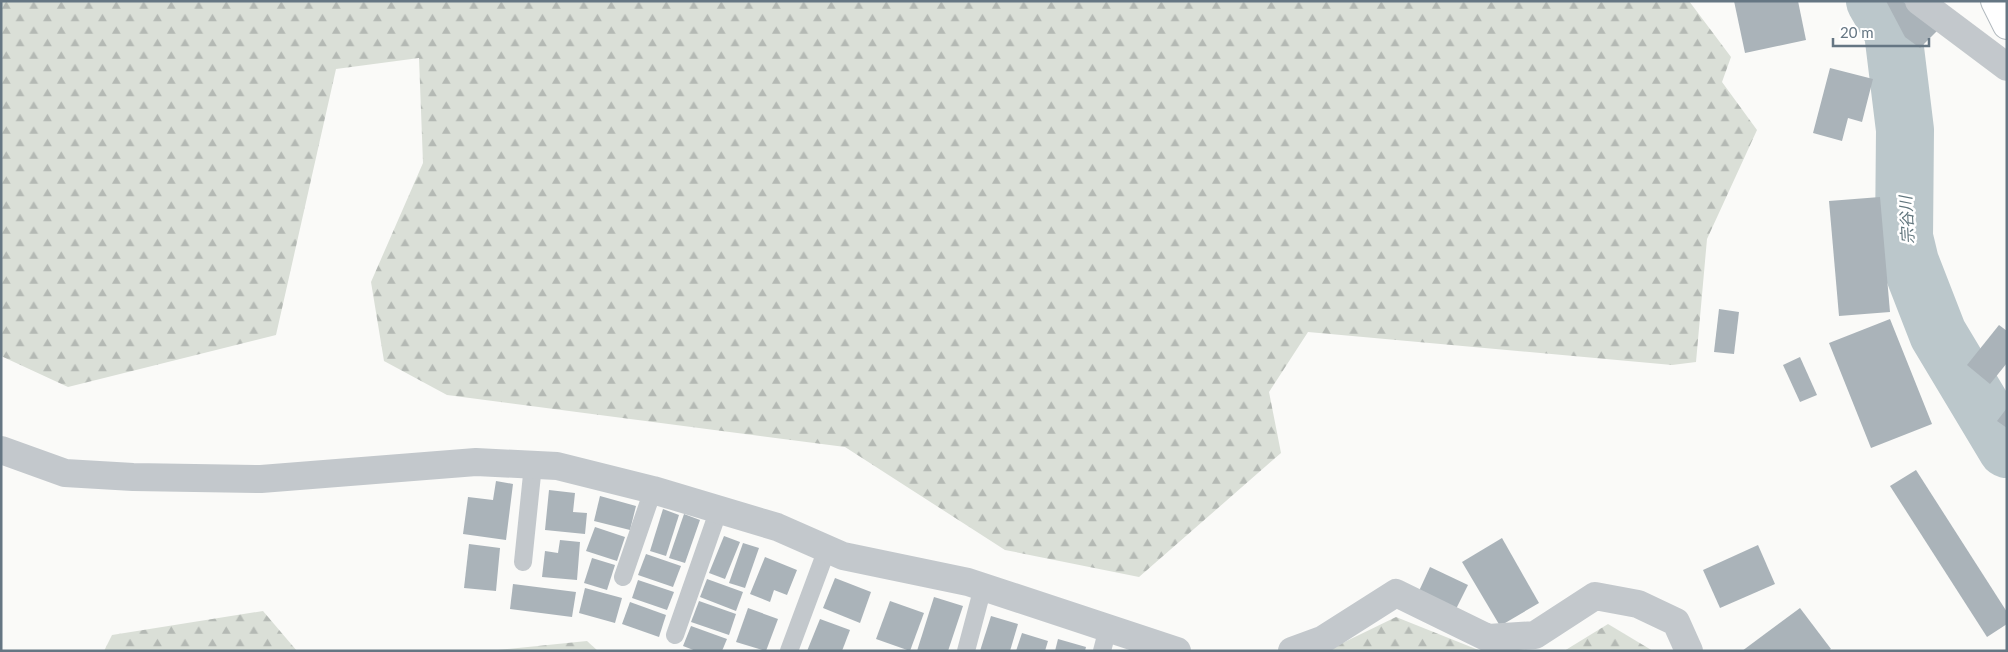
<svg xmlns="http://www.w3.org/2000/svg" width="2008" height="652" viewBox="0 0 2008 652" font-family="Lato,'Noto Sans JP',sans-serif">
<style>
.forest{fill:url(#forest-firs)}
.lines{fill:none;stroke-linecap:round;stroke-linejoin:round}
.river{stroke:#bbc7cb;stroke-width:58}
.building{fill:#aab3b9}
.secondary-casing{stroke:#b3babf;stroke-width:30}
.lane{stroke:#c3c8cc;stroke-width:18}
.street{stroke:#c3c8cc;stroke-width:28}
.secondary{stroke:#fff;stroke-width:28}
.labels{text-anchor:middle;dominant-baseline:central;stroke-width:5;stroke-linejoin:round;paint-order:stroke}
.water-label{font-size:16px;font-style:italic;fill:#60757c;stroke:#fff}
</style>
<defs>
<pattern id="forest-firs" width="22" height="20" patternUnits="userSpaceOnUse" patternTransform="scale(1.25)"><rect width="22" height="20" fill="#dadfd7"/><path d="M5 1l3.5 6h-7zM16 11l3.5 6h-7z" fill="#b4b9b4"/></pattern>
</defs>
<rect width="100%" height="100%" fill="#fafaf8"/>
<g class="forest">
<polygon points="1,1 1689,1 1731,57 1722,82 1757,130 1707,239 1696,362 1672,365 1308,332 1269,392 1281,453 1139,577 1005,550 845,447 447,395 384,361 371,282 423,163 419,58 336,69 276,335 68,387 1,356"/>
<polygon points="263,611 297,651 104,651 112,635"/>
<polygon points="1396,617 1481,651 1326,651"/>
<polygon points="1608,624 1653,651 1564,651"/>
<polygon points="587,641 598,651 488,651"/>
</g>
<g class="lines">
<polyline class="river" points="1875,1 1893,32 1905,130 1904,237 1910,262 1938,334 2007,449"/>
</g>
<g class="building">
<polygon points="1734,1 1798,1 1806,40 1745,53"/>
<polygon points="1886,1 1902,1 1938,30 1920,48 1905,37"/>
<polygon points="1830,68 1873,79 1862,122 1848,118 1842,141 1813,133"/>
<polygon points="1880,197 1890,312 1839,316 1829,201"/>
<polygon points="1719,309 1739,312 1734,354 1714,352"/>
<polygon points="1890,319 1932,424 1871,448 1829,343"/>
<polygon points="1999,325 2007,331 2007,363 1990,384 1967,365"/>
<polygon points="1800,357 1817,395 1800,402 1783,365"/>
<polygon points="2007,408 2007,428 1997,421"/>
<polygon points="1916,470 2007,612 2007,624 1987,637 1890,486"/>
<polygon points="496,481 513,484 506,540 463,534 468,497 493,500"/>
<polygon points="549,490 575,493 573,512 587,513 585,534 545,530"/>
<polygon points="600,496 636,506 630,530 594,521"/>
<polygon points="663,509 679,515 666,556 650,551"/>
<polygon points="684,514 700,520 685,563 669,558"/>
<polygon points="595,527 625,537 617,561 586,551"/>
<polygon points="724,536 740,542 725,579 709,573"/>
<polygon points="1502,538 1539,603 1500,626 1462,562"/>
<polygon points="560,540 580,542 577,580 542,577 545,551 558,553"/>
<polygon points="743,543 759,548 745,588 729,583"/>
<polygon points="469,544 500,548 496,591 464,588"/>
<polygon points="1758,545 1775,584 1720,608 1703,570"/>
<polygon points="646,554 681,566 673,587 638,575"/>
<polygon points="765,557 797,570 787,595 774,590 770,602 750,594"/>
<polygon points="592,558 615,565 607,590 584,583"/>
<polygon points="1430,567 1468,585 1456,609 1419,591"/>
<polygon points="835,578 871,592 860,623 823,608"/>
<polygon points="707,579 743,592 736,611 700,597"/>
<polygon points="638,580 674,592 667,610 632,598"/>
<polygon points="513,584 576,592 572,617 510,609"/>
<polygon points="585,588 622,598 615,623 579,613"/>
<polygon points="934,597 963,606 948,651 917,651"/>
<polygon points="699,601 736,614 729,635 691,622"/>
<polygon points="890,601 924,613 910,651 876,639"/>
<polygon points="630,602 666,615 659,637 622,624"/>
<polygon points="748,608 778,619 766,651 736,642"/>
<polygon points="1800,608 1831,649 1828,651 1742,651"/>
<polygon points="991,616 1018,624 1010,651 980,651"/>
<polygon points="820,619 850,630 842,651 807,651"/>
<polygon points="691,626 727,639 722,651 696,651 683,646"/>
<polygon points="1022,633 1048,641 1045,651 1016,651"/>
<polygon points="1058,639 1086,647 1085,651 1055,651"/>
</g>
<g class="lines">
<defs>
<polyline id="secondary" points="1995,1 2007,25"/>
</defs>
<use href="#secondary" class="secondary-casing"/>
<g class="lane">
<polyline points="523,562 533,465"/>
<polyline points="623,577 653,490"/>
<polyline points="675,635 719,509"/>
<polyline points="789,651 827,549"/>
<polyline points="966,651 983,587"/>
<polyline points="1102,651 1108,628"/>
</g>
<g class="street">
<polyline points="1919,1 2007,67"/>
<polyline points="1,450 65,473 133,477 261,479 476,462 557,466 653,490 777,527 843,556 968,582 1177,651"/>
<polyline points="1292,651 1322,640 1396,593 1488,638 1535,635 1595,596 1638,604 1676,622 1689,651"/>
</g>
<use href="#secondary" class="secondary"/>
</g>
<g class="labels">
<g class="water-label">
<text transform="translate(1906 220) rotate(-93)">宗谷川</text>
</g>
</g>
<rect width="2008" height="652" fill="none" stroke="#657683" stroke-width="5"/>
<path d="M1833 38v8h96v-8" fill="none" stroke="#657683" stroke-width="2.5"/>
<text x="1840" y="38" font-size="15" fill="#657683" stroke="#ffffff" stroke-width="4" paint-order="stroke">20 m</text>
</svg>
